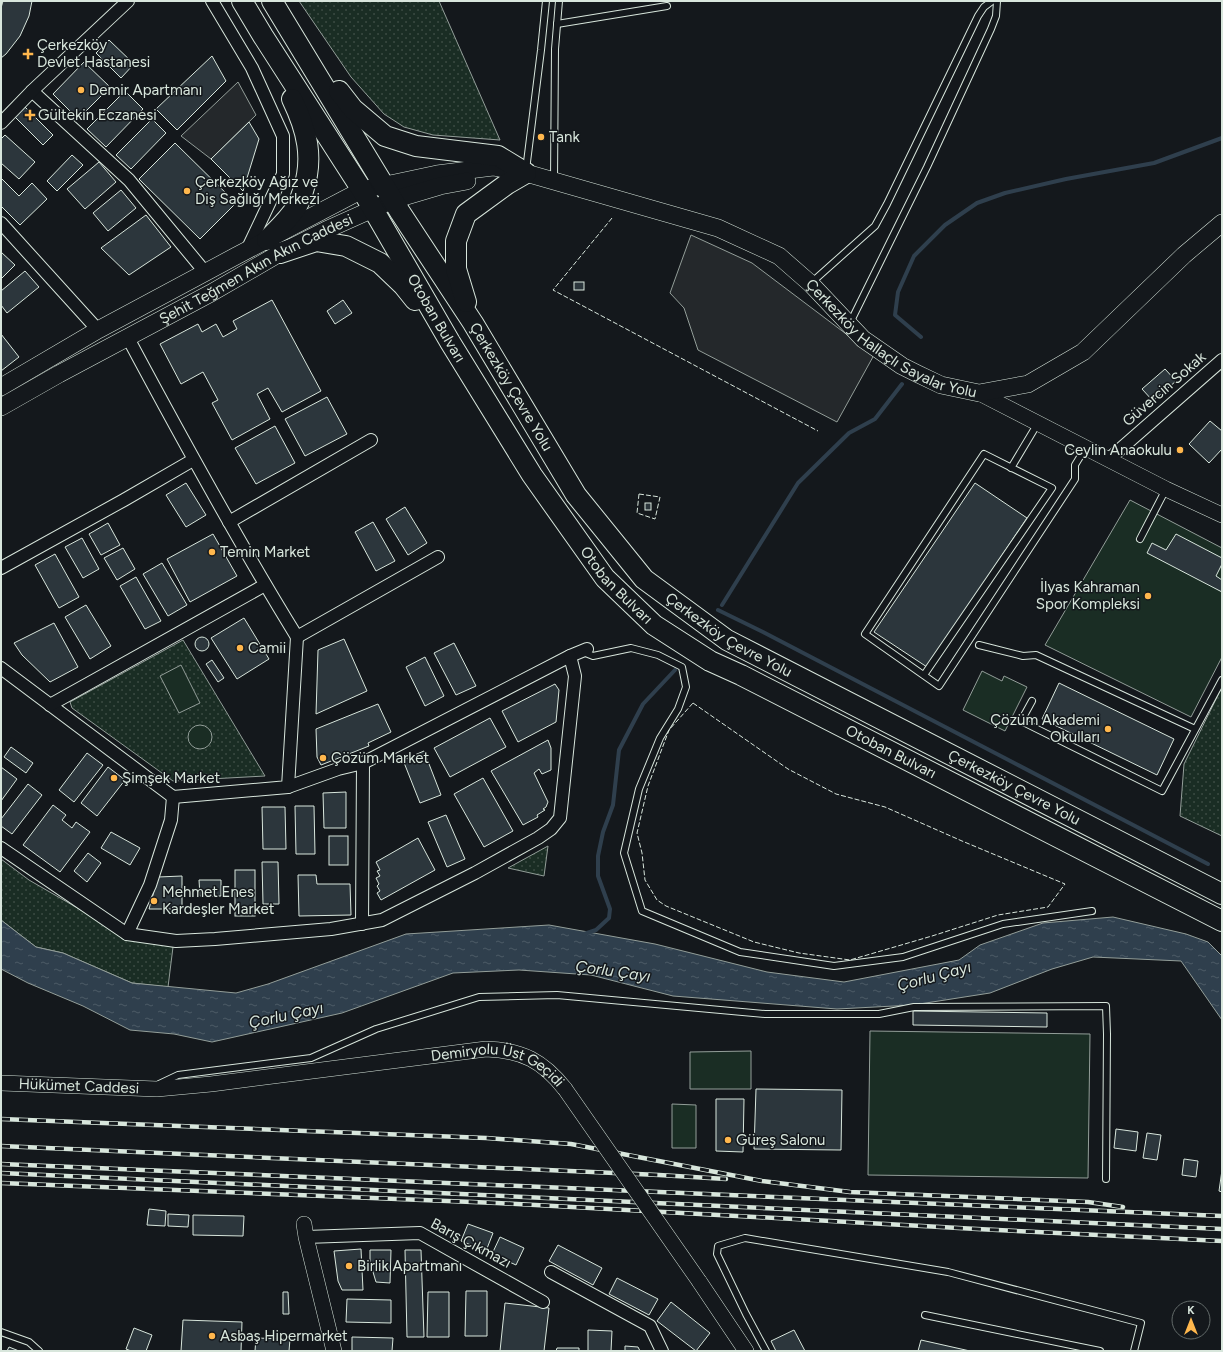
<svg xmlns="http://www.w3.org/2000/svg" width="1223" height="1352" viewBox="0 0 1223 1352" font-family="Figtree,sans-serif">
<style>
.grass{fill:url(#grass-dots);stroke:#939e99}
.garden{fill:#1a2d24;stroke:#939e99}
.parking{fill:#24282b;stroke:#939e99}
.water{fill:url(#water-ripples);stroke:#939e99}
.lines{fill:none;stroke-linecap:round;stroke-linejoin:round}
.stream{stroke:#2f3f4d;stroke-width:4}
.building{fill:#2c363c;stroke:#d8e6dc}
.service-casing{stroke:#d8e6dc;stroke-width:8}
.minor-casing{stroke:#d8e6dc;stroke-width:14}
.tertiary-casing{stroke:#d8e6dc;stroke-width:16}
.secondary-casing{stroke:#d8e6dc;stroke-width:18}
.trunk-casing{stroke:#d8e6dc;stroke-width:22}
.service{stroke:#14181c;stroke-width:6}
.minor{stroke:#14181c;stroke-width:12}
.tertiary{stroke:#14181c;stroke-width:15}
.secondary{stroke:#14181c;stroke-width:17}
.trunk{stroke:#14181c;stroke-width:20}
.rail-casing{stroke:#d8e6dc;stroke-width:4.5}
.rail{stroke:#14181c;stroke-width:3;stroke-dasharray:9;stroke-linecap:butt}
.tertiary-bridge-casing{stroke:#d8e6dc;stroke-width:16;stroke-linecap:butt}
.tertiary-bridge{stroke:#14181c;stroke-width:15}
.fence{stroke:#d8e6dc;stroke-width:1;stroke-dasharray:5 2;stroke-linecap:butt}
.poi-dot{fill:#ffb74d;stroke:#14181c;stroke-width:1.5}
.labels{text-anchor:middle;dominant-baseline:central;stroke-width:3;stroke-linejoin:round;paint-order:stroke}
.poi-label{font-size:15px;fill:#d8e6dc;stroke:#14181c;text-anchor:start}
.street-label{font-size:15px;fill:#d8e6dc;stroke:#14181c}
.water-label{font-size:16px;font-style:italic;fill:#d8e6dc;stroke:#14181c}
</style>
<defs>
<pattern id="grass-dots" width="8" height="8" patternUnits="userSpaceOnUse"><rect width="8" height="8" fill="#1a2d24"/><path d="M2 2h.1M6 6h.1" fill="none" stroke="#3b4b43" stroke-width="1.8" stroke-linecap="round"/></pattern>
<pattern id="water-ripples" width="26" height="14" patternUnits="userSpaceOnUse"><rect width="26" height="14" fill="#2f3f4d"/><path d="M2 4q2-2 4 0t4 0M15 11q2-2 4 0t4 0" fill="none" stroke="#4c5b66"/></pattern>
</defs>
<rect width="100%" height="100%" fill="#14181c"/>
<g class="grass">
<polygon points="299,1 439,1 500,140 433,135 404,127 384,114 351,77"/>
<polygon points="183,640 265,776 173,781 72,708 70,702"/>
<polygon points="1222,687 1222,836 1180,816 1184,764"/>
<polygon points="548,846 544,876 508,868"/>
<polygon points="1,859 29,880 131,939 173,947 168,987 132,983 63,953 36,947 1,920"/>
</g>
<g class="garden">
<polygon points="1130,500 1222,548 1222,657 1191,717 1045,645"/>
<polygon points="181,665 200,703 179,713 160,676"/>
<polygon points="982,671 1002,681 1004,676 1027,687 1005,731 963,710"/>
<circle cx="200" cy="737" r="12"/>
<polygon points="870,1031 1090,1034 1088,1178 868,1175"/>
<polygon points="751,1051 751,1089 690,1089 690,1052"/>
<polygon points="672,1104 696,1105 696,1148 672,1148"/>
</g>
<g class="parking">
<polygon points="238,82 256,115 211,159 181,136"/>
<polygon points="691,235 752,263 874,355 837,422 698,350 684,308 670,293"/>
</g>
<polygon class="water" points="1113,917 1186,934 1208,942 1222,956 1222,1020 1181,961 1093,957 1052,969 990,993 913,1005 837,1009 673,996 591,975 519,970 453,973 342,1013 212,1042 174,1034 130,1030 83,1006 28,983 1,969 1,920 36,947 63,953 132,983 236,993 268,984 406,934 549,925 655,944 767,972 844,982 959,960 980,945 1043,923"/>
<g class="lines">
<g class="stream">
<polyline points="921,337 895,315 898,292 914,256 945,225 977,203 1005,193 1066,179 1154,163 1222,138"/>
<polyline points="722,605 798,483 849,433 875,419 902,384"/>
<polyline points="718,610 763,632 1208,864"/>
<polyline points="584,934 596,930 609,918 610,909 598,876 598,856 603,832 613,805 619,750 643,704 675,670"/>
</g>
</g>
<g class="building">
<polygon points="3,1 32,1 29,16 20,36 6,54 1,58 1,8"/>
<polygon points="109,40 134,64 121,78 96,53"/>
<polygon points="212,56 226,81 177,130 156,109"/>
<polygon points="84,62 110,87 78,119 53,94"/>
<polygon points="125,91 143,109 106,147 87,129"/>
<polygon points="25,107 53,135 43,145 15,117"/>
<polygon points="152,119 166,133 131,169 116,155"/>
<polygon points="249,122 259,139 243,191 211,159"/>
<polygon points="5,135 35,162 19,179 1,163 1,139"/>
<polygon points="175,143 236,203 200,239 139,179"/>
<polygon points="72,155 83,165 57,191 47,181"/>
<polygon points="99,162 116,182 85,209 67,189"/>
<polygon points="1,178 19,196 32,183 47,199 20,225 1,206"/>
<polygon points="121,190 136,208 108,231 93,213"/>
<polygon points="146,215 171,247 129,275 101,248"/>
<polygon points="1,252 15,265 1,279"/>
<polygon points="25,271 39,287 7,313 1,305 1,291"/>
<rect x="574" y="282" width="10" height="8"/>
<polygon points="272,300 321,391 282,412 268,388 257,394 270,419 232,440 212,403 218,400 203,372 181,384 160,344 198,324 202,332 216,324 223,337 237,329 233,321"/>
<polygon points="343,300 352,313 335,324 327,311"/>
<polygon points="1,334 19,357 1,371"/>
<polygon points="1165,369 1176,381 1153,401 1142,389"/>
<polygon points="327,397 347,434 305,456 285,419"/>
<polygon points="1210,421 1222,431 1222,449 1209,463 1189,444"/>
<polygon points="275,426 295,463 256,484 235,448"/>
<polygon points="186,483 206,515 186,527 166,495"/>
<polygon points="975,483 1027,518 927,667 874,632"/>
<rect x="645" y="503" width="6" height="7"/>
<polygon points="405,507 427,543 408,555 386,519"/>
<polygon points="373,522 395,561 376,571 355,532"/>
<polygon points="108,523 120,545 101,555 89,534"/>
<polygon points="213,534 237,576 190,602 167,559"/>
<polygon points="1176,534 1222,558 1222,564 1216,576 1222,580 1222,592 1147,553 1152,543 1166,550"/>
<polygon points="82,538 99,569 83,578 65,547"/>
<polygon points="123,548 135,569 117,580 104,558"/>
<polygon points="55,554 79,597 59,608 35,565"/>
<polygon points="162,563 187,605 168,616 143,574"/>
<polygon points="136,577 161,621 145,629 120,586"/>
<polygon points="86,605 111,646 90,659 65,617"/>
<polygon points="244,618 269,659 237,679 211,638"/>
<polygon points="54,623 78,667 50,682 22,655 14,643"/>
<circle cx="202" cy="644" r="7"/>
<polygon points="344,639 367,691 316,714 318,650"/>
<polygon points="454,643 476,686 456,695 434,653"/>
<polygon points="425,657 444,696 425,706 406,667"/>
<polygon points="212,660 224,678 218,682 206,664"/>
<polygon points="1059,683 1174,739 1157,775 1042,719"/>
<polygon points="555,684 559,690 556,722 518,742 502,711"/>
<polygon points="378,704 391,732 368,743 369,746 321,765 317,757 316,729"/>
<polygon points="490,718 506,747 450,777 434,748"/>
<polygon points="548,740 551,748 551,770 542,774 539,769 534,773 548,802 546,807 543,809 545,810 537,815 538,817 523,825 491,771"/>
<polygon points="11,747 33,763 26,773 4,757"/>
<polygon points="424,751 441,795 420,803 403,760"/>
<polygon points="87,753 103,765 74,802 59,790"/>
<polygon points="1,767 17,779 1,801"/>
<polygon points="108,767 125,780 97,816 81,803"/>
<polygon points="483,778 513,831 484,847 454,794"/>
<polygon points="28,784 42,795 12,834 1,826 1,819"/>
<polygon points="346,792 346,828 324,828 323,793"/>
<polygon points="53,805 66,815 62,820 72,828 76,822 90,832 60,872 23,845"/>
<polygon points="295,806 314,806 315,854 296,854"/>
<polygon points="262,807 285,807 286,849 263,849"/>
<polygon points="446,815 465,859 447,867 428,822"/>
<polygon points="111,832 140,848 130,865 101,848"/>
<rect x="329" y="836" width="19" height="29"/>
<polygon points="418,838 435,870 381,900 377,893 380,891 377,886 379,884 376,878 380,876 377,871 380,870 376,862"/>
<polygon points="88,853 101,863 87,882 74,871"/>
<polygon points="262,862 278,862 279,904 263,904"/>
<rect x="235" y="870" width="20" height="46"/>
<polygon points="298,875 316,875 317,884 350,884 351,915 299,916"/>
<polygon points="182,876 182,909 149,909 158,877"/>
<polygon points="199,880 221,880 221,896 200,896"/>
<polygon points="913,1011 1047,1013 1047,1027 913,1025"/>
<polygon points="756,1089 842,1090 841,1150 754,1149"/>
<polygon points="716,1099 744,1099 743,1152 716,1151"/>
<polygon points="1116,1129 1138,1132 1136,1151 1114,1148"/>
<polygon points="1147,1133 1161,1135 1157,1160 1143,1158"/>
<polygon points="1184,1159 1198,1161 1196,1177 1182,1175"/>
<polygon points="1222,1170 1222,1192 1219,1191"/>
<polygon points="149,1209 166,1211 165,1226 147,1225"/>
<polygon points="168,1214 189,1215 188,1227 168,1226"/>
<polygon points="193,1215 244,1216 243,1236 193,1235"/>
<polygon points="468,1224 493,1233 486,1251 461,1241"/>
<polygon points="500,1237 524,1248 516,1265 492,1254"/>
<polygon points="558,1245 602,1268 593,1285 549,1261"/>
<polygon points="361,1249 363,1290 342,1290 338,1281 334,1251"/>
<polygon points="370,1250 391,1250 390,1283 376,1282 370,1262"/>
<polygon points="405,1250 421,1250 424,1337 407,1337"/>
<polygon points="617,1278 658,1299 649,1315 609,1294"/>
<polygon points="466,1291 487,1291 487,1336 465,1336"/>
<polygon points="283,1292 288,1292 289,1314 283,1314"/>
<polygon points="428,1292 449,1292 449,1337 427,1337"/>
<polygon points="347,1299 391,1300 391,1323 346,1322"/>
<polygon points="671,1302 710,1333 696,1351 657,1321"/>
<polygon points="505,1303 549,1308 544,1351 500,1351"/>
<polygon points="183,1320 242,1322 241,1351 181,1351"/>
<polygon points="134,1328 152,1335 146,1351 131,1351 126,1349"/>
<polygon points="588,1330 612,1331 611,1351 588,1351"/>
<polygon points="794,1330 805,1351 776,1351 771,1341"/>
<polygon points="352,1337 393,1338 392,1351 352,1351"/>
<polygon points="256,1338 290,1339 289,1351 255,1351"/>
<polygon points="921,1340 970,1351 918,1351"/>
<polygon points="625,1346 638,1347 640,1351 625,1351"/>
<polygon points="9,1347 19,1351 7,1351"/>
<polygon points="557,1348 579,1348 579,1351 556,1351"/>
</g>
<g class="lines">
<defs>
<g id="service">
<polyline points="557,24 667,6"/>
<polyline points="526,170 541,50 546,1"/>
<polyline points="554,180 555,49 559,1"/>
<polyline points="811,283 875,226 887,204 978,16 984,7 992,1"/>
<polyline points="850,323 927,167 991,29 996,16 997,1"/>
<polyline points="1011,468 1038,423"/>
<polyline points="1140,539 1166,489"/>
<polyline points="979,645 1023,656 1036,655 1195,729"/>
<polyline points="583,652 593,656 631,648 658,655 682,667 686,687 678,709 660,738 639,789 624,853 642,911 740,952 834,966 903,957 1003,924 1092,911"/>
<polyline points="924,675 1052,488 984,454 865,634 939,686 1075,479 1075,465 1086,447"/>
<polyline points="1032,701 1021,721 1162,791 1222,680"/>
<polyline points="159,1084 178,1075 311,1058 376,1029 479,997 557,995 765,1014 879,1014 914,1007 1106,1006 1107,1034 1106,1179"/>
<polyline points="925,1315 1100,1351"/>
<polyline points="1,1332 29,1342 39,1351"/>
<polyline points="766,1351 746,1314 717,1254 718,1246 745,1238 948,1272 1141,1323 1134,1351"/>
</g>
<g id="minor">
<polyline points="212,1 252,68 283,136 283,174 247,250"/>
<polyline points="32,91 129,180 200,266 204,273"/>
<polyline points="1,123 32,91 128,1"/>
<polyline points="1,223 98,330"/>
<path d="M128,338c54,101 109,202 169,299l141,-80"/>
<polyline points="1109,459 1222,360"/>
<polyline points="229,522 371,440"/>
<polyline points="1,568 124,500 193,460"/>
<polyline points="1,668 173,797 288,787 297,637"/>
<polyline points="50,705 265,585"/>
<polyline points="288,787 338,769 363,763 570,656 587,649"/>
<polyline points="1,848 127,934 176,941 215,939 331,929 382,920 475,873 538,838 551,829 560,818 575,676 570,656"/>
<polyline points="362,924 363,763"/>
<polyline points="127,934 150,885 171,820 173,797"/>
<polyline points="306,1237 420,1233 543,1302"/>
<polyline points="551,1272 650,1326 662,1351"/>
</g>
<g id="tertiary">
<polyline points="979,393 1166,489 1222,515"/>
<path id="s1" d="M1,1083l156,6 54,-5 275,-35c36,1 57,12 79,40"/>
<polyline points="304,1224 306,1237 334,1351"/>
<polyline points="699,1281 746,1351"/>
</g>
<g id="secondary">
<path id="s2" d="M1,387l97,-57 138,-74 126,-66 75,-16 56,-7 33,6 192,55 61,28 32,28 52,55 39,27 16,8 23,11 38,8 49,-9 55,-32 101,-97 38,-32"/>
<path id="s3" d="M1,407l58,-33 152,-81 69,-40 46,-23 67,-30 47,-14 27,-5"/>
</g>
<g id="trunk">
<path id="s4" d="M242,1l21,35 99,154 88,152 82,133 73,103 49,47 56,36 31,14 481,246"/>
<path id="s5" d="M272,1l128,211 73,111 103,172 68,84 83,61 495,254"/>
<polyline points="339,91 353,109 385,136 416,146 498,156 526,173 507,184 466,214 456,241 456,269 466,302"/>
<path d="M267,240c11,-11 22,-21 30,-34 3,-5 4,-10 6,-15 11,-33 4,-61 -11,-92"/>
<polyline points="280,253 316,241 346,246 380,263 403,285 415,300"/>
</g>
</defs>
<use href="#service" class="service-casing"/>
<use href="#minor" class="minor-casing"/>
<use href="#tertiary" class="tertiary-casing"/>
<use href="#secondary" class="secondary-casing"/>
<use href="#trunk" class="trunk-casing"/>
<use href="#service" class="service"/>
<use href="#minor" class="minor"/>
<use href="#tertiary" class="tertiary"/>
<use href="#secondary" class="secondary"/>
<use href="#trunk" class="trunk"/>
<defs>
<g id="rail">
<polyline points="1,1119 486,1138 571,1144 762,1181 850,1192 1088,1202 1123,1207"/>
<polyline points="1,1146 659,1175 726,1179"/>
<polyline points="1,1164 1222,1216"/>
<polyline points="1,1173 1222,1229"/>
<polyline points="1,1183 497,1203 977,1229 1222,1241"/>
</g>
</defs>
<use href="#rail" class="rail-casing"/>
<use href="#rail" class="rail"/>
<defs>
<polyline id="tertiary-bridge" points="565,1089 699,1281"/>
</defs>
<use href="#tertiary-bridge" class="tertiary-bridge-casing"/>
<use href="#tertiary-bridge" class="tertiary-bridge"/>
<g class="fence">
<polyline points="612,218 553,290 818,431"/>
<polygon points="639,494 660,497 655,519 637,513"/>
<polygon points="693,703 788,769 836,794 885,807 962,841 1065,884 1048,907 998,915 932,936 850,960 799,953 754,942 666,906 657,900 645,880 642,853 637,833 648,786 669,730"/>
</g>
</g>
<g class="poi-dot">
<path d="M26 48h4v4h4v4h-4v4h-4v-4h-4v-4h4z"/>
<circle cx="81" cy="90" r="4"/>
<path d="M28 109h4v4h4v4h-4v4h-4v-4h-4v-4h4z"/>
<circle cx="541" cy="137" r="4"/>
<circle cx="187" cy="191" r="4"/>
<circle cx="1180" cy="450" r="4"/>
<circle cx="212" cy="552" r="4"/>
<circle cx="1148" cy="596" r="4"/>
<circle cx="240" cy="648" r="4"/>
<circle cx="1108" cy="729" r="4"/>
<circle cx="323" cy="758" r="4"/>
<circle cx="114" cy="778" r="4"/>
<circle cx="154" cy="901" r="4"/>
<circle cx="728" cy="1140" r="4"/>
<circle cx="349" cy="1266" r="4"/>
<circle cx="212" cy="1336" r="4"/>
</g>
<g class="labels">
<g class="poi-label">
<text x="37" y="45">Çerkezköy<tspan x="37" dy="17">Devlet Hastanesi</tspan></text>
<text x="89" y="90">Demir Apartmanı</text>
<text x="38" y="115">Gültekin Eczanesi</text>
<text x="549" y="137">Tank</text>
<text x="195" y="182">Çerkezköy Ağız ve<tspan x="195" dy="17">Diş Sağlığı Merkezi</tspan></text>
<text x="1172" y="450" text-anchor="end">Ceylin Anaokulu</text>
<text x="220" y="552">Temin Market</text>
<text x="1140" y="587" text-anchor="end">İlyas Kahraman<tspan x="1140" dy="17">Spor Kompleksi</tspan></text>
<text x="248" y="648">Camii</text>
<text x="1100" y="720" text-anchor="end">Çözüm Akademi<tspan x="1100" dy="17">Okulları</tspan></text>
<text x="331" y="758">Çözüm Market</text>
<text x="122" y="778">Şimşek Market</text>
<text x="162" y="892">Mehmet Enes<tspan x="162" dy="17">Kardeşler Market</tspan></text>
<text x="736" y="1140">Güreş Salonu</text>
<text x="357" y="1266">Birlik Apartmanı</text>
<text x="220" y="1336">Asbaş Hipermarket</text>
</g>
<g class="street-label">
<text stroke="none"><textPath href="#s3" startOffset="290">Şehit Teğmen Akın Akın Caddesi</textPath></text>
<text stroke="none"><textPath href="#s4" startOffset="372">Otoban Bulvarı</textPath></text>
<text stroke="none"><textPath href="#s2" startOffset="987">Çerkezköy Hallaçlı Sayalar Yolu</textPath></text>
<text stroke="none"><textPath href="#s5" startOffset="454">Çerkezköy Çevre Yolu</textPath></text>
<text transform="translate(1164 389) rotate(-41)">Güvercin Sokak</text>
<text stroke="none"><textPath href="#s4" startOffset="695">Otoban Bulvarı</textPath></text>
<text stroke="none"><textPath href="#s5" startOffset="790">Çerkezköy Çevre Yolu</textPath></text>
<text stroke="none"><textPath href="#s4" startOffset="1019">Otoban Bulvarı</textPath></text>
<text stroke="none"><textPath href="#s5" startOffset="1114">Çerkezköy Çevre Yolu</textPath></text>
<text stroke="none"><textPath href="#s1" startOffset="503">Demiryolu Üst Geçidi</textPath></text>
<text stroke="none"><textPath href="#s1" startOffset="78">Hükümet Caddesi</textPath></text>
<text transform="translate(471 1243) rotate(28)">Barış Çıkmazı</text>
</g>
<g class="water-label">
<text transform="translate(613 971) rotate(8)">Çorlu Çayı</text>
<text transform="translate(934 976) rotate(-15)">Çorlu Çayı</text>
<text transform="translate(286 1015) rotate(-12)">Çorlu Çayı</text>
</g>
</g>
<rect width="1223" height="1352" fill="none" stroke="#d8e6dc" stroke-width="4"/>
<g transform="translate(1191 1320)"><circle r="19" fill="#14181c" stroke="#626a69"/>
<path d="M0-3L7 15L0 10L-7 15Z" fill="#ffb74d"/>
<text y="-6" font-size="11" font-weight="bold" text-anchor="middle" fill="#d8e6dc">K</text>
</g>
</svg>
